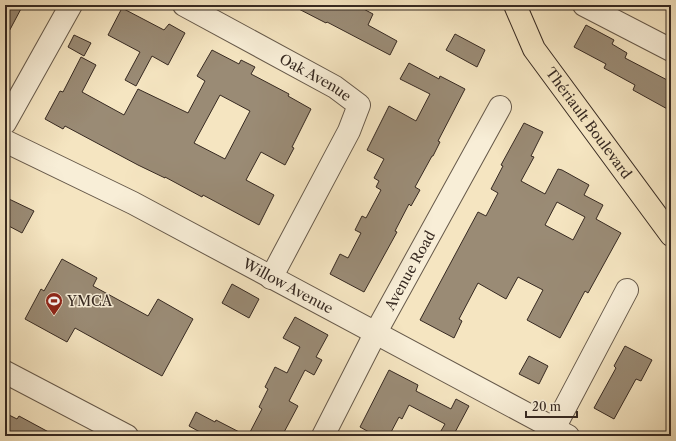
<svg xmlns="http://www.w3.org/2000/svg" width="676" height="441" viewBox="0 0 676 441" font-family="'Libre Caslon Text',serif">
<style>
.building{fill:#9a8b75;stroke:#372a22;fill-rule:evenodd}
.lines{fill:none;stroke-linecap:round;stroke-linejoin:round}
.minor-casing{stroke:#66594a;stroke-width:24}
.major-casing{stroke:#372a22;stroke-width:24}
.minor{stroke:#f8eed7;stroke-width:22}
.major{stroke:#f5e5c1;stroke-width:22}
.labels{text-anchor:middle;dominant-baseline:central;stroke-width:3;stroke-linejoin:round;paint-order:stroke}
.street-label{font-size:14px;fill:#372a22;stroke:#f8eed7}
.poi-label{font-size:14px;fill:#372a22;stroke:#f8eed7;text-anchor:start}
</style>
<rect width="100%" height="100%" fill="#f5e5c1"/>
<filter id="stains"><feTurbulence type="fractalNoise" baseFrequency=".005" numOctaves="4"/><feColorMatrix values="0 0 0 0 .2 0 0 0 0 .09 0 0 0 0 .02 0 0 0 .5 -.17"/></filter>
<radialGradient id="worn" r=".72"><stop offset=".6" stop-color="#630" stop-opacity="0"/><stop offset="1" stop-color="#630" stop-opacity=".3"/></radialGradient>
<g class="building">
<polygon points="5,5 23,5 5,39"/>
<polygon points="291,5 356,5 373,14 368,25 397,41 390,55 327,22 326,23"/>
<polygon points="122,8 164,30 169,24 185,33 168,65 152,56 136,86 125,80 140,52 108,35"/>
<polygon points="586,25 614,40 612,44 627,53 625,58 671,82 671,111 633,90 635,85 604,68 606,64 574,47"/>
<polygon points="455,34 485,50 477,67 446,50"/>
<polygon points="74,35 91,43 84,56 68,47"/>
<path d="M212,50l27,14 2,-4 14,7 -4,7 38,20 -1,2 23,13 -19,38 2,1 -9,17 -24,-13 -15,28 28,15 -15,30 -56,-30 -1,2 -37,-20v1l-27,-13 -73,-39 -2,3 -18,-10 15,-28 3,1 18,-35 15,8 -14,27 42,23 14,-26 50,24 17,-32 -8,-5zM220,95l30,16 -25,48 -31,-16z"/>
<polygon points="409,63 439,79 440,76 465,89 438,141 440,142 433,156 432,156 415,187 420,190 411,206 409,204 395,231 397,232 364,292 330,274 340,254 348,258 361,233 355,230 362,216 366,218 381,190 376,187 379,181 374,178 384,159 367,150 389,106 416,121 430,94 400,79"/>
<path d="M524,123l19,9 -12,24 3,1 -13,24 24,13 13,-25 4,1 27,15 -5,10 19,10 -7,14 25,14 -33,60 -3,-2 -25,47 -33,-18 16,-30 -25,-13 -12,22 -28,-16 -19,36 3,2 -8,17 -34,-18 58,-108 8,4 12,-23 -7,-4 12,-23 -2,-1zM557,202l28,15 -12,23 -28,-15z"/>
<polygon points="9,199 34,211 22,233 5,224 5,207"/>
<polygon points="62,259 97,278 93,286 148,316 158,299 193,319 162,376 75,328 67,342 25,319 41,289 44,291"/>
<polygon points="232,284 259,299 249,318 222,303"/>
<polygon points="295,317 328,335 316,357 322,360 314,375 305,370 289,401 298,406 282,436 248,436 262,409 259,407 268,389 265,387 275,367 287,373 300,347 283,338"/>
<polygon points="625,346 652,360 641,381 636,379 614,419 594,408 616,368 614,366"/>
<polygon points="529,356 548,366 539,384 519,374"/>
<polygon points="389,370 418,385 416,391 451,409 456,399 469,406 453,436 438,436 445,424 409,405 402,419 399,417 389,436 376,436 360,427"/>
<polygon points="196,412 215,422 216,420 247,436 207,436 189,426"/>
<polygon points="5,413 17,419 19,416 56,436 5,436"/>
</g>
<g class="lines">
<defs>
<g id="minor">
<path id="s1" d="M184,5l151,82 24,18 -10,26 -78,147"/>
<polyline points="584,5 671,50"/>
<polyline points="5,123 71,5"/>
<path id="s2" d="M5,141l128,62 435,233"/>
<polyline points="5,372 127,436"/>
<path id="s3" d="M323,436l53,-104 124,-225"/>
<polyline points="550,436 627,290"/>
</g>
<g id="major">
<path id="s4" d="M515,5l19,44 137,186"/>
</g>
</defs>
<use href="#minor" class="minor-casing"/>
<use href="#major" class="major-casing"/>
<use href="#minor" class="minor"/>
<use href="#major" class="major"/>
</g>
<defs>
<symbol id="stadium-pin" viewBox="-11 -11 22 30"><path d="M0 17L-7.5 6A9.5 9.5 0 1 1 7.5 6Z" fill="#8f2418" stroke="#f8eed7"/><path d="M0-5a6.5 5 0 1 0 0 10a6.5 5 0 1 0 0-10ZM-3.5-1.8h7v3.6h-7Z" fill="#fff"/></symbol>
</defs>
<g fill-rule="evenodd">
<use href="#stadium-pin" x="44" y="291" width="20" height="27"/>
</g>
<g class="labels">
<g class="street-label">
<text stroke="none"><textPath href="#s1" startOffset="150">Oak Avenue</textPath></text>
<text stroke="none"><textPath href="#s4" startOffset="140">Thériault Boulevard</textPath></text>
<text stroke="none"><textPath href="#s3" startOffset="187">Avenue Road</textPath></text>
<text stroke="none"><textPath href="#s2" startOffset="318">Willow Avenue</textPath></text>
</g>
<g class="poi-label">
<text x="67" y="301">YMCA</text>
</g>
</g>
<rect width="676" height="441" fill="none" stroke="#f5e5c1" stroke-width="20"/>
<rect x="6" y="6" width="664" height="429" fill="none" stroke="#372a22" stroke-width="2"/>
<rect x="10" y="10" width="656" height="421" fill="none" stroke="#372a22"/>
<path d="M526 411v6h51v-6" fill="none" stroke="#372a22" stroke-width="2"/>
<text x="532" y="411" font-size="12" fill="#372a22" stroke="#f8eed7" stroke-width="3" paint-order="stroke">20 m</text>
<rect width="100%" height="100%" filter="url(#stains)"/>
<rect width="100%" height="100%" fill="url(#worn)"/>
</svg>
